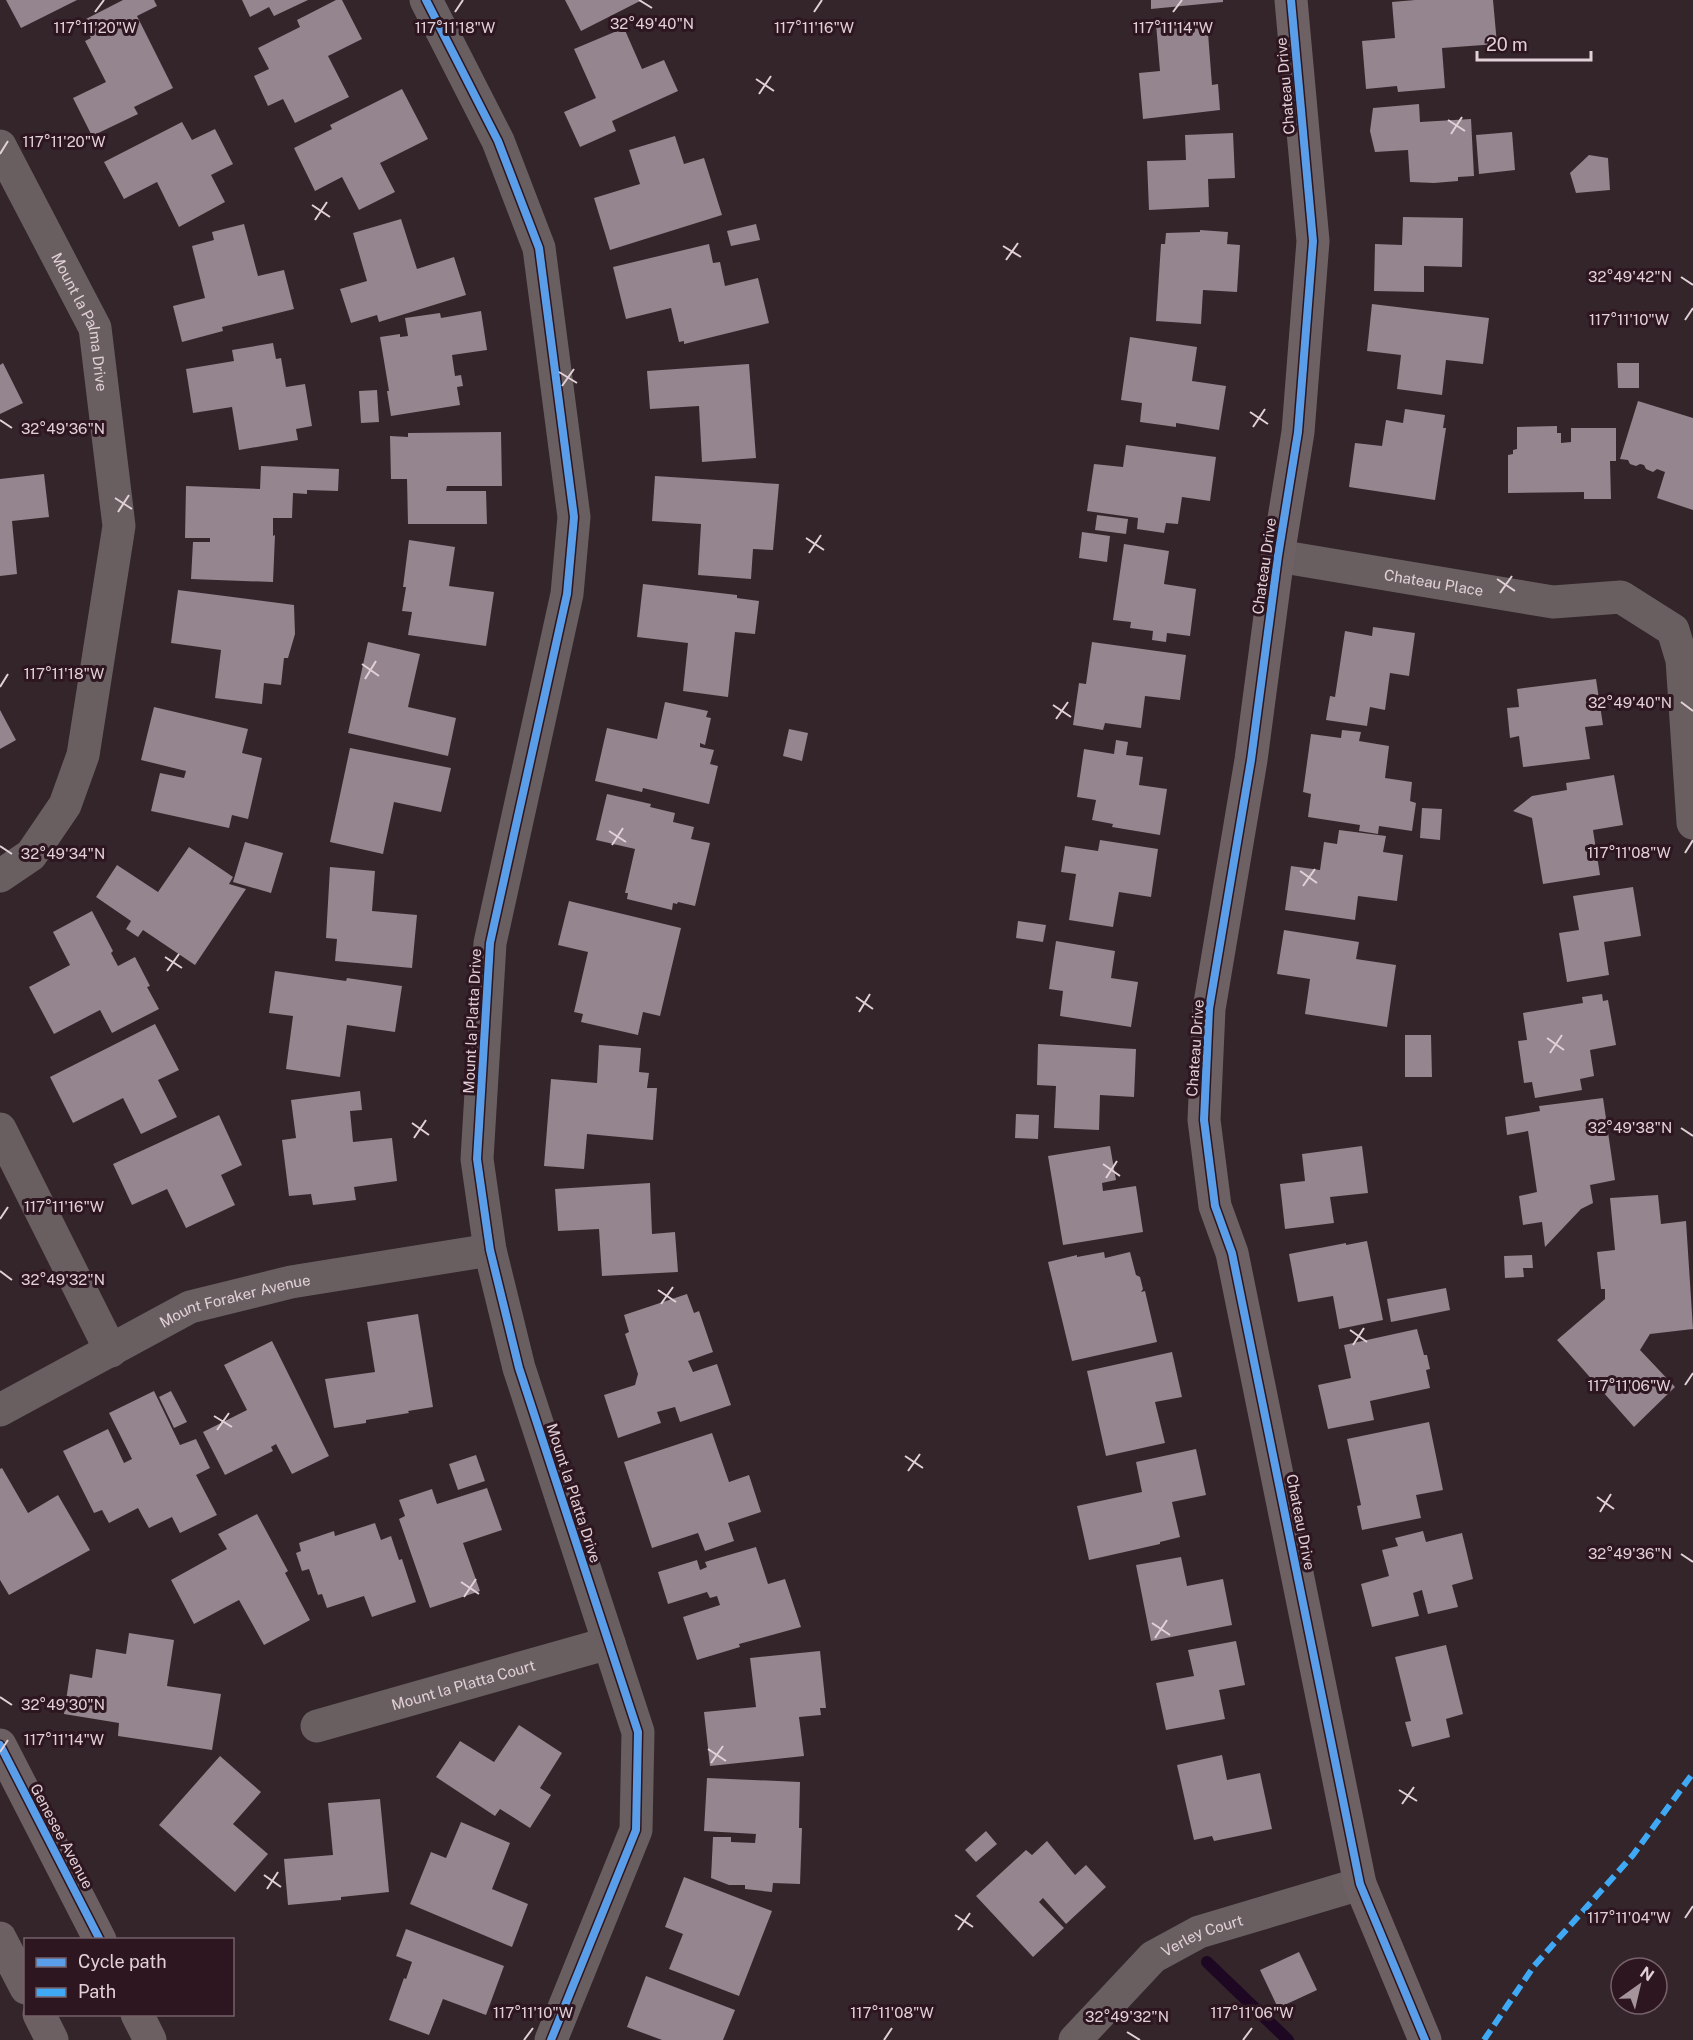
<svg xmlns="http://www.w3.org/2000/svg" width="1693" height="2040" viewBox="0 0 1693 2040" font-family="'Public Sans',sans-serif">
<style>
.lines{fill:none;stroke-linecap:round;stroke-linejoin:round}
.stream{stroke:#1d0722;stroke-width:12}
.building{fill:#94858e}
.street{stroke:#695f61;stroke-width:33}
.secondary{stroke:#6e6164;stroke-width:33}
.primary{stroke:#6c6062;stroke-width:33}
.quiet{stroke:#3fa9f5;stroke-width:6;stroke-dasharray:12 6;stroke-linecap:butt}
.cycleway-casing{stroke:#2e1620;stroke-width:11}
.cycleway{stroke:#5a9eea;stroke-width:8}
.ticks{fill:none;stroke:#e2d0d7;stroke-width:2}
.labels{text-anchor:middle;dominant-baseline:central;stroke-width:6;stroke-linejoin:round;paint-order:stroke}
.street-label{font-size:15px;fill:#e2d0d7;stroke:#2e1620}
.ticks-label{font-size:15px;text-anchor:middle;fill:#e2d0d7;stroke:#2e1620;stroke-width:6;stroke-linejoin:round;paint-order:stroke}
</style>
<rect width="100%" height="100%" fill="#33252a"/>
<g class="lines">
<polyline class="stream" points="1207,1962 1288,2040"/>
</g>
<g class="building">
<polygon points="6,0 77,0 21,28"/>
<polygon points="123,0 154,0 157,6 137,16 173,88 134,107 138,114 92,136 73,98 106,82 85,41 91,38 82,21"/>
<polygon points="242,0 308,0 274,16 269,7 250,17"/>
<polygon points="336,0 342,0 362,39 328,56 349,97 295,123 283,99 268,106 254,76 269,69 258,48 300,27 297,20"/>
<polygon points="565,0 642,0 581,31"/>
<polygon points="1151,0 1223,0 1223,2 1151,9"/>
<polygon points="1415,0 1493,0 1497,44 1442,48 1445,88 1398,92 1397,86 1366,89 1362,41 1395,38 1392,2"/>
<polygon points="1207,20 1212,85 1218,84 1220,110 1143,119 1139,73 1160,71 1156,24"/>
<polygon points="624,28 642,69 664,60 678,91 612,121 616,131 580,147 564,112 596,98 574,49"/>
<polygon points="402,89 428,139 380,163 395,192 359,210 342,177 315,191 294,148 332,129 330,125"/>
<polygon points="1419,104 1420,122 1471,119 1474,176 1458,177 1458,181 1434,183 1410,182 1408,150 1375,152 1370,131 1373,108"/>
<polygon points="182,122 192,140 215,129 233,164 211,175 225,202 179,227 157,182 124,199 104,162"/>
<polygon points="1512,132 1515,170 1479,174 1476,135"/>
<polygon points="1233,133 1235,178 1208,179 1209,207 1149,210 1147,161 1186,160 1185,135"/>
<polygon points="675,136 684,164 704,158 722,215 610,250 594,198 640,184 629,150"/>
<polygon points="1589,155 1608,158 1610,190 1576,193 1570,173"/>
<polygon points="1403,217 1463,218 1462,267 1424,266 1424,292 1374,291 1375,244 1402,245"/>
<polygon points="401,219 417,269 454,257 466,295 379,322 377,315 351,323 340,289 367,281 353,233"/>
<polygon points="244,224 258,276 284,270 294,309 222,327 223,331 182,342 173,306 205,298 192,246 214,240 212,232"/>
<polygon points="756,224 760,240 731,246 727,231"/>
<polygon points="1200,230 1228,232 1227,244 1240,245 1237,292 1203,290 1201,324 1156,321 1161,244 1165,244 1166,233 1200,232"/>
<polygon points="709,244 713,263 720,262 725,286 758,278 769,323 684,344 684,341 679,342 671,308 626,319 613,267"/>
<polygon points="1372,304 1489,318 1483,364 1446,360 1442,395 1397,389 1401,355 1367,351"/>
<polygon points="481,311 487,350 452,355 455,376 461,375 463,386 457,387 460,405 391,416 387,391 389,391 380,337 400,334 400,337 408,336 405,318 440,313 441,318"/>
<polygon points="1130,337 1197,347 1192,381 1226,386 1219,430 1176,423 1176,427 1140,422 1142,403 1121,400"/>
<polygon points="273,343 276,359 281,358 286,387 305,384 312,426 296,429 298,440 239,450 232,407 193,413 186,369 234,361 232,350"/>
<polygon points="3,363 23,403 0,414 0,365"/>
<polygon points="1617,363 1639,363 1639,388 1618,388"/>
<polygon points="749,364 756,458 702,462 699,406 650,409 647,371"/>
<polygon points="377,390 379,422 361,423 359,391"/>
<polygon points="1638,401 1693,418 1693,510 1657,498 1665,472 1657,469 1653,472 1646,469 1644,465 1640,464 1636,466 1630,464 1628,460 1620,459"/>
<polygon points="1405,409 1445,415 1443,428 1446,428 1435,500 1349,487 1355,443 1382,446 1386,420 1403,423"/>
<polygon points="1557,426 1557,433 1561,433 1561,443 1571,442 1571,428 1616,428 1616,461 1610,461 1611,499 1584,499 1584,492 1508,493 1508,455 1513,454 1513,450 1517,449 1517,427"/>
<polygon points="501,432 502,486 447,486 446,491 486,491 487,524 408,524 407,479 391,479 390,436 408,437 408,433"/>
<polygon points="1126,445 1216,457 1210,501 1182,497 1178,524 1166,523 1164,533 1137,529 1138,518 1087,511 1094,464 1123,467"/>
<polygon points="261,466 339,469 338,491 307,490 307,494 293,493 292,518 273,518 273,536 275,535 273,582 191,579 193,542 210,542 210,538 185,538 186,486 260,489"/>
<polygon points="44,474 49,517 12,521 17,574 0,576 0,479"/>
<polygon points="655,476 779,484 773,550 753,549 751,579 698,575 701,524 652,521"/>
<polygon points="1097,515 1128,519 1126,534 1095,530"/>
<polygon points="1082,532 1110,536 1107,562 1079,558"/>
<polygon points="409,540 455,547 449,586 494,592 486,646 408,635 412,612 402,611 406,587 403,587"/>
<polygon points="1124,544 1169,551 1164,584 1196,589 1190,636 1167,633 1166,642 1152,640 1153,631 1130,628 1131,622 1113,620"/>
<polygon points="643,584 737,595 737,598 759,601 755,634 735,632 728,697 683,691 688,643 637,637"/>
<polygon points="178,590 294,605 295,634 288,658 284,658 281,685 264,683 262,704 215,698 221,650 171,643"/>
<polygon points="1373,627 1415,633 1409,676 1390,673 1385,710 1370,707 1367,726 1326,720 1330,696 1335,697 1345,631 1372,636"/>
<polygon points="368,642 420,654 408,707 456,718 448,756 348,733"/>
<polygon points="1092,642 1186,655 1180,700 1145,696 1141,728 1105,723 1103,730 1073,725 1079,683 1086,684"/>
<polygon points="1596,679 1603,725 1585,727 1590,759 1523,767 1519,736 1510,738 1507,708 1519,707 1517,689"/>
<polygon points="665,702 708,711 706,717 711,718 705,745 700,743 700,747 714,750 710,764 718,766 709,804 643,788 642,792 595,781 607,728 657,739"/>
<polygon points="154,707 248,729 242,753 262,758 248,819 232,815 229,828 151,811 160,773 184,778 186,771 141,760"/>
<polygon points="0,710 16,740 0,749"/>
<polygon points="789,729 808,733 802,761 783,756"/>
<polygon points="1342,730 1361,732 1359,741 1389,746 1385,778 1412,782 1410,801 1416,803 1412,831 1379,826 1378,834 1359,831 1360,825 1308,817 1311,794 1303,792 1311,734 1341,738"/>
<polygon points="1116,740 1128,742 1126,755 1143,757 1139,785 1167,789 1160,835 1112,827 1113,824 1092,820 1096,800 1077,797 1084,749 1114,754"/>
<polygon points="350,748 451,768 441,812 394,802 383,854 330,842"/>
<polygon points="1614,775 1623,825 1593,830 1600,875 1543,884 1532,818 1513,811 1532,796 1567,790 1566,783"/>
<polygon points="607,794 651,804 650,807 675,813 673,822 694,827 691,839 710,843 695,906 678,902 677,904 673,903 672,910 627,899 628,893 625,893 635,849 596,840"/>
<polygon points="1422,808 1442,809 1440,840 1420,838"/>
<polygon points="1339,830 1386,836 1383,852 1403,855 1397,901 1358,896 1355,920 1285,910 1291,866 1320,870 1324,842 1337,844"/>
<polygon points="1100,840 1158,849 1151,897 1119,892 1113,927 1069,920 1076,874 1061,872 1065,846 1098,851"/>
<polygon points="245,842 283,853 271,893 233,882"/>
<polygon points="189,847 233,877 229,884 246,889 195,965 143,930 138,937 126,929 131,921 96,897 117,865 158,892"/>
<polygon points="330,867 375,871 372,911 417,915 412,968 335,961 337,939 326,938"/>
<polygon points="1633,887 1641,936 1604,942 1609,975 1567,982 1559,933 1579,930 1573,896"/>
<polygon points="569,901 681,928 660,1016 643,1012 638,1035 581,1022 583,1014 574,1012 588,952 558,945"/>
<polygon points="92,911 113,951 111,953 118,966 135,957 150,986 147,987 159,1009 112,1033 100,1010 54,1034 29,987 70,965 53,932"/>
<polygon points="1018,921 1046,925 1043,942 1016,938"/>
<polygon points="1284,930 1359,942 1356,959 1396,965 1387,1027 1305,1014 1310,979 1277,974"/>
<polygon points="1056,941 1115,951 1111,978 1138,982 1131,1027 1060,1016 1063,991 1049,989"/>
<polygon points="275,971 346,981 347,978 402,986 395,1032 347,1025 340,1077 286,1069 293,1016 269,1013"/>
<polygon points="1602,994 1603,1001 1608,1000 1616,1045 1590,1050 1594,1076 1580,1079 1582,1090 1535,1098 1532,1082 1524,1083 1518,1041 1527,1040 1523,1013 1583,1003 1582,997"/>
<polygon points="155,1024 179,1070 158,1080 177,1117 141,1134 123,1098 73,1123 50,1077"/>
<polygon points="1405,1035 1431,1035 1432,1077 1405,1077"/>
<polygon points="1038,1044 1136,1049 1134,1097 1100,1095 1099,1130 1054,1128 1056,1086 1037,1085"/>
<polygon points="599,1045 641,1048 639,1072 649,1073 647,1088 657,1088 653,1140 587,1134 584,1169 544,1166 551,1079 597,1083"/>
<polygon points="360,1091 362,1110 350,1111 353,1142 392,1138 397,1181 354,1187 356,1200 313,1205 311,1194 289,1196 282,1140 296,1138 291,1100"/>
<polygon points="1603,1098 1615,1180 1590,1185 1593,1203 1581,1209 1545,1247 1542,1222 1523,1225 1519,1196 1537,1192 1528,1131 1507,1135 1505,1117 1540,1111 1539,1106"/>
<polygon points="1016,1114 1039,1115 1038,1139 1015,1138"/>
<polygon points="219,1115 242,1165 221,1175 235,1205 186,1228 167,1189 132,1205 113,1164"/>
<polygon points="1110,1146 1116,1180 1102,1183 1103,1191 1136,1186 1143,1232 1063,1245 1048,1156"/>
<polygon points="1362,1146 1368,1193 1330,1197 1334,1223 1285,1229 1280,1184 1305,1181 1302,1154"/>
<polygon points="650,1183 652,1234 675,1232 678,1272 602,1276 599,1229 558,1231 555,1189"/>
<polygon points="1658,1195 1661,1224 1686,1221 1693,1329 1650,1334 1640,1350 1675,1387 1634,1427 1557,1340 1605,1299 1605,1289 1601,1289 1597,1252 1615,1250 1610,1198"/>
<polygon points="1367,1241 1383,1320 1339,1329 1333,1296 1298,1302 1289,1254 1346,1243 1346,1245"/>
<polygon points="1104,1252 1105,1258 1130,1252 1136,1275 1140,1277 1143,1289 1141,1292 1145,1291 1157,1342 1072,1361 1048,1262 1077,1255 1077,1257"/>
<polygon points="1532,1255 1533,1268 1523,1268 1524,1277 1505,1278 1504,1256"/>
<polygon points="1446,1288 1450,1310 1391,1322 1387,1299"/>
<polygon points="687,1294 694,1313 699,1311 713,1352 688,1361 693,1372 717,1364 731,1405 680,1422 675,1407 657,1412 661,1423 618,1438 604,1395 635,1385 638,1374 625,1334 629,1332 624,1315"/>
<polygon points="418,1314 433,1407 408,1411 409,1413 366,1420 366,1423 334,1428 325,1379 375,1372 367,1322"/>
<polygon points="1417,1329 1424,1355 1427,1355 1430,1369 1426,1370 1430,1388 1370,1401 1374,1420 1328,1429 1318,1385 1351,1378 1344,1345"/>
<polygon points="272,1341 329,1456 292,1474 276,1444 271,1447 273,1451 225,1475 203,1432 247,1410 224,1365"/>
<polygon points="1172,1352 1182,1397 1155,1402 1165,1443 1106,1456 1087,1371"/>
<polygon points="154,1391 180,1445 196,1439 210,1468 196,1475 217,1515 180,1533 172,1517 149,1528 138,1508 109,1523 102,1510 94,1513 63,1451 108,1429 124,1463 132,1459 109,1413"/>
<polygon points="171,1391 187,1422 174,1428 159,1397"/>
<polygon points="1429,1422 1443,1490 1416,1495 1421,1518 1362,1530 1357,1506 1361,1505 1347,1439"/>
<polygon points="712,1433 729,1482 749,1475 761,1512 728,1523 734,1541 705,1551 698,1533 652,1548 624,1462"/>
<polygon points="1196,1449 1206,1495 1172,1502 1180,1537 1160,1542 1160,1544 1089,1560 1077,1506 1142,1492 1136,1462"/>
<polygon points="476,1455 485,1481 458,1490 449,1464"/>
<polygon points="2,1468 28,1513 58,1495 90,1550 9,1595 0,1580 0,1469"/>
<polygon points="487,1488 502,1530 463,1543 480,1591 430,1608 399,1519 405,1516 399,1500 432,1489 437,1504"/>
<polygon points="257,1514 288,1571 285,1573 310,1620 264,1645 239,1600 194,1624 171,1580 227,1549 218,1534"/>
<polygon points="375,1523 381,1540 391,1536 399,1560 402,1559 416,1602 372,1617 364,1596 327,1608 322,1594 318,1595 309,1569 302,1571 296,1553 301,1551 299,1543 334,1531 335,1536"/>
<polygon points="1423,1531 1426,1542 1462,1533 1473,1579 1452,1585 1458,1607 1428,1614 1422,1590 1413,1593 1419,1616 1372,1627 1361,1584 1389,1576 1382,1550 1398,1546 1395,1538"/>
<polygon points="756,1547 768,1584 785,1579 801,1627 739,1644 740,1647 697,1660 683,1617 720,1605 717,1596 710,1598 707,1592 668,1604 658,1572 697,1560 700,1570 707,1567 705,1562"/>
<polygon points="1181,1557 1187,1586 1223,1579 1232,1625 1151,1641 1136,1565"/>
<polygon points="129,1633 174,1640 167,1686 221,1694 212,1750 118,1736 119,1723 64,1714 70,1674 92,1678 96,1649 126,1654"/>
<polygon points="1236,1641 1245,1685 1219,1690 1225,1719 1166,1730 1156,1683 1194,1676 1188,1650"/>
<polygon points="1446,1645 1463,1714 1446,1719 1450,1737 1412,1747 1405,1722 1411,1721 1395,1657"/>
<polygon points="820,1651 826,1708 820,1708 821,1715 799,1717 804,1756 710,1766 704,1712 756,1707 750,1658"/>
<polygon points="519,1725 562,1753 540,1788 551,1795 530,1828 500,1809 495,1816 436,1777 460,1741 494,1762"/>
<polygon points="1222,1755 1227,1780 1260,1773 1272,1829 1214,1841 1212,1836 1194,1840 1177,1765"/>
<polygon points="220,1756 261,1792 233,1824 268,1854 235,1892 159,1825"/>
<polygon points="707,1778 800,1782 799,1828 802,1828 800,1884 773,1883 772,1892 745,1889 745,1885 729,1885 711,1878 713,1837 731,1837 731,1842 755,1843 756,1834 704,1831"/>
<polygon points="380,1799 389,1892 341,1897 341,1900 288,1905 284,1859 333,1855 328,1803"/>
<polygon points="461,1822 510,1843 492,1889 528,1904 512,1947 410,1904 431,1852 446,1858"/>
<polygon points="986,1831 997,1844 976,1862 965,1850"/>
<polygon points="1047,1841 1075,1875 1086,1865 1106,1887 1066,1924 1043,1898 1039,1902 1064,1928 1033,1957 976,1896 1026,1850 1032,1855"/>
<polygon points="684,1877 772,1911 739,1996 669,1969 683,1934 665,1927"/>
<polygon points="406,1929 504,1966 486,2015 443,1999 429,2035 389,2020 404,1978 406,1979 412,1962 396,1956"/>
<polygon points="1299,1952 1317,1990 1278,2008 1260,1970"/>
<polygon points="646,1976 735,2010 723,2040 662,2040 627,2027"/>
</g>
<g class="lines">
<g class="street">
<polyline points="426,0 498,141 539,248 574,517 567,594 490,943 477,1159 490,1250 519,1368 638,1732 636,1830 551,2040"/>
<path id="s1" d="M0,146l95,182 24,198 -36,229 -18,50 -34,50 -31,21"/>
<path id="s2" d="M1278,556l275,46 68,-5 52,33 9,30 11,163"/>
<polyline points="0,1129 111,1351"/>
<path id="s3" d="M0,1410l190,-103 101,-25 199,-32"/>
<path id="s4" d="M317,1726l292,-83"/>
<path id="s5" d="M1075,2040l78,-83 46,-25 161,-48"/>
</g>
<polyline class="secondary" points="1291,0 1313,241 1298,432 1278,556 1251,760 1209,1009 1204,1120 1215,1206 1232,1253 1360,1884 1425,2040"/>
<g class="primary">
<polyline points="0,1745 100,1940"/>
<polyline points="0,1938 26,1988"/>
<polyline points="39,2014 52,2040"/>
<polyline points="137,2014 150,2040"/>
</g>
<polyline class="quiet" points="1484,2040 1534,1966 1633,1855 1693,1773"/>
<defs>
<g id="cycleway">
<polyline points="426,0 498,141 539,248 574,517 567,594 490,943 477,1159 490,1250 519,1368 638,1732 636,1830 551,2040"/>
<polyline points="1291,0 1313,241 1298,432 1278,556 1251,760 1209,1009 1204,1120 1215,1206 1232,1253 1360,1884 1425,2040"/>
<polyline points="0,1745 100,1940"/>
</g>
</defs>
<use href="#cycleway" class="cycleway-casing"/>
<use href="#cycleway" class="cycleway"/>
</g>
<path class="ticks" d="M639,0l13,8M95,12l9,-12M455,12l8,-12M814,12l8,-12M1173,12l9,-12M756,79l18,12M759,94l12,-18M1448,120l17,11M1451,134l11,-17M0,154l8,-13M312,205l18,12M315,220l12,-18M1003,246l18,11M1006,260l12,-17M1681,277l12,8M1685,320l8,-12M559,372l18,11M562,386l12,-17M1250,412l18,12M0,420l12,8M1253,427l12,-18M115,498l17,11M118,512l11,-17M806,538l18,12M809,553l12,-18M1497,579l18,12M1500,593l12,-17M362,664l17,12M365,679l11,-18M0,687l8,-13M1681,702l12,9M1053,705l18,12M1056,719l12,-17M609,831l17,11M612,845l11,-17M0,846l12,8M1685,853l8,-13M1300,871l17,12M1303,886l12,-17M165,957l17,11M167,971l12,-17M856,997l17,12M859,1012l11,-18M1547,1038l17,12M1550,1053l12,-18M412,1123l17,12M1681,1128l12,8M414,1138l12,-18M1103,1164l17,12M1106,1178l11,-17M0,1219l8,-12M0,1271l12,9M658,1290l18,12M661,1304l12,-17M1350,1330l17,12M1353,1345l11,-17M1685,1385l8,-12M214,1416l18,11M217,1430l12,-17M905,1456l18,12M908,1471l12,-17M1597,1497l17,12M1600,1512l11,-18M1681,1554l12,8M461,1582l18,12M464,1597l12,-18M1152,1623l18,12M1155,1638l12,-18M0,1697l12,8M708,1749l18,12M0,1752l8,-12M711,1763l12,-17M1399,1790l18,11M1402,1804l12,-17M264,1875l17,12M267,1889l11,-17M955,1915l18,12M1685,1918l8,-12M958,1930l12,-17M1127,2032l13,8M524,2040l9,-12M884,2040l8,-12M1243,2040l9,-12"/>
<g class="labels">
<g class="street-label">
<text transform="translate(1285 86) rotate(-95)">Chateau Drive</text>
<text stroke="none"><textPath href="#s1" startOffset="195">Mount la Palma Drive</textPath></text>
<text transform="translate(1264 566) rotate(-82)">Chateau Drive</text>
<text stroke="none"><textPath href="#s2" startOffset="158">Chateau Place</textPath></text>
<text transform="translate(472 1021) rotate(-87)">Mount la Platta Drive</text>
<text transform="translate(1195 1048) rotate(-86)">Chateau Drive</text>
<text stroke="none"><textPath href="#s3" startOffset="261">Mount Foraker Avenue</textPath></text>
<text transform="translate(574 1493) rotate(72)">Mount la Platta Drive</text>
<text transform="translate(1301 1522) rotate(79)">Chateau Drive</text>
<text stroke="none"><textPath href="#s4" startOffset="152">Mount la Platta Court</textPath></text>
<text transform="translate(62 1836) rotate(62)">Genesee Avenue</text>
<text stroke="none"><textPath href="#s5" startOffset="168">Verley Court</textPath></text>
</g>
</g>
<g class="ticks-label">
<text x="652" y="29">32°49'40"N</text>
<text x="95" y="33">117°11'20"W</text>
<text x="455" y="33">117°11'18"W</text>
<text x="814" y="33">117°11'16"W</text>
<text x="1173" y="33">117°11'14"W</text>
<text x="64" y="147">117°11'20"W</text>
<text x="1630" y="282">32°49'42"N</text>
<text x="1629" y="325">117°11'10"W</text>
<text x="63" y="434">32°49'36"N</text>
<text x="64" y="679">117°11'18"W</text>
<text x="1630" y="708">32°49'40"N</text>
<text x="1629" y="858">117°11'08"W</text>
<text x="63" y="859">32°49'34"N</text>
<text x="1630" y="1133">32°49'38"N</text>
<text x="64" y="1212">117°11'16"W</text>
<text x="63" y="1285">32°49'32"N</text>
<text x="1629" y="1391">117°11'06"W</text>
<text x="1630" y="1559">32°49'36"N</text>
<text x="63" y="1710">32°49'30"N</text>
<text x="64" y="1745">117°11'14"W</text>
<text x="1629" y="1923">117°11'04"W</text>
<text x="533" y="2018">117°11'10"W</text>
<text x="892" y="2018">117°11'08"W</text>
<text x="1252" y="2018">117°11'06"W</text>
<text x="1127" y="2022">32°49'32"N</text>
</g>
<rect x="24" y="1938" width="210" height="78" fill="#2e1620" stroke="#766069" stroke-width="1.5"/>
<rect x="36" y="1958" width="30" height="9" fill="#5a9eea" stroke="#766069" stroke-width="1.5"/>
<text x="78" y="1968" font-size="18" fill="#e2d0d7">Cycle path</text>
<rect x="36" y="1988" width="30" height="9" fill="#3fa9f5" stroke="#766069" stroke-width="1.5"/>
<text x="78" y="1998" font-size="18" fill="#e2d0d7">Path</text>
<g transform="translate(1639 1986) rotate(34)"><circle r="28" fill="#2e1620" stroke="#766069" stroke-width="1.5"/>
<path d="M0-4.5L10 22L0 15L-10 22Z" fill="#a5949a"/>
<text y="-9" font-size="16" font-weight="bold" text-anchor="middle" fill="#e2d0d7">N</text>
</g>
<path d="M1477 51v9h114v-9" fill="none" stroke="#e2d0d7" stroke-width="3"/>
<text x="1486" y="51" font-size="18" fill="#e2d0d7" stroke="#2e1620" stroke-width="4.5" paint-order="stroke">20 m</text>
</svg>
